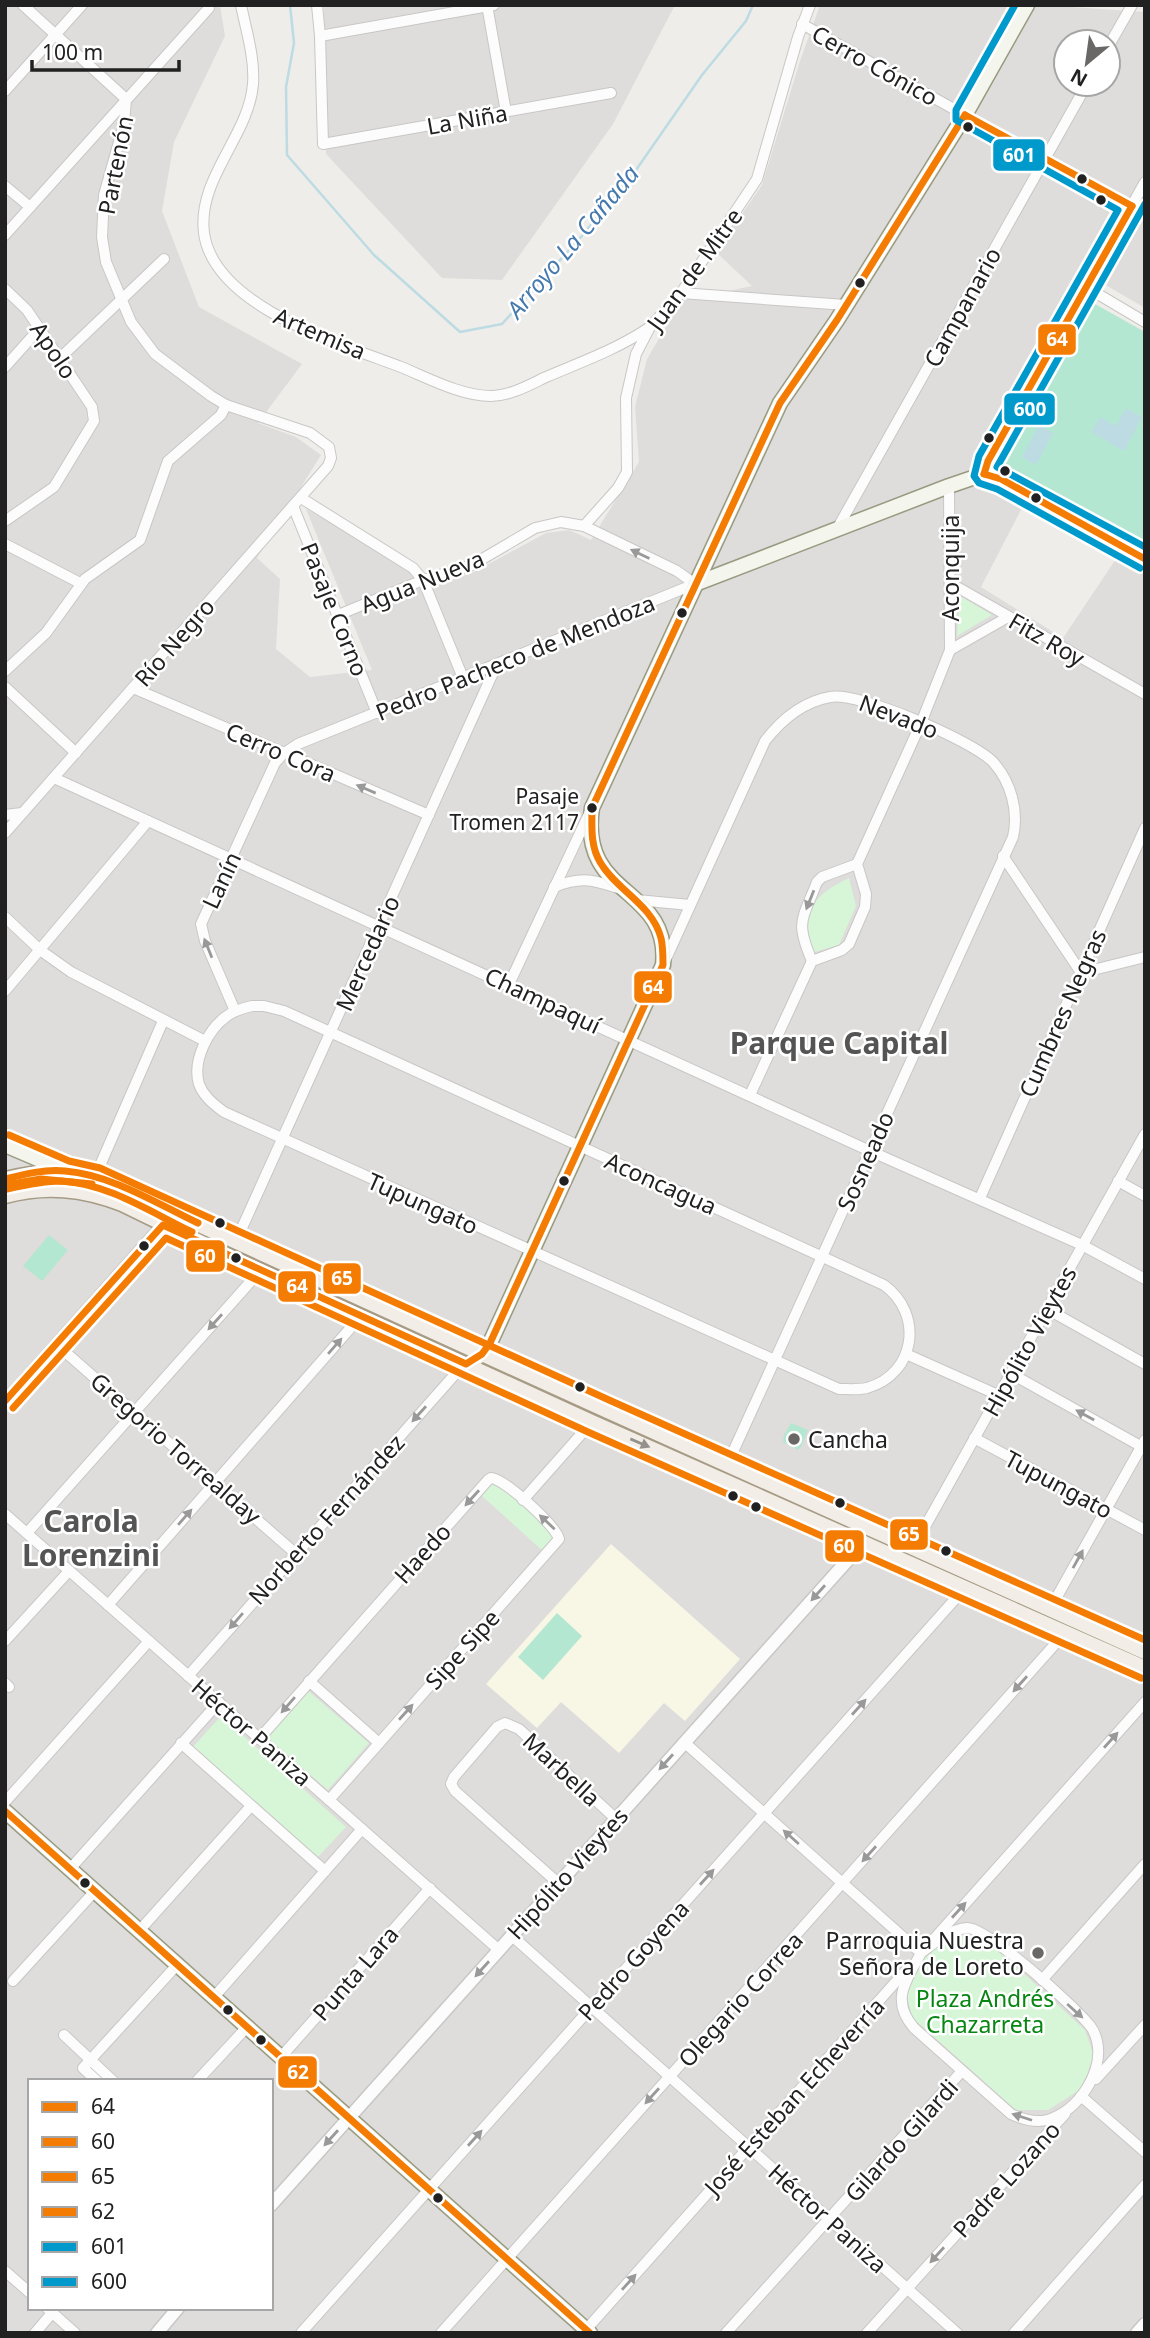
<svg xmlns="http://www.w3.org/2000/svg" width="1150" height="2338" viewBox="0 0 1150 2338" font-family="'Noto Sans',sans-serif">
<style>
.residential{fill:#dedddb;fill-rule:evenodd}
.education{fill:#f8f7e6}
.park{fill:#d7f5d7}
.pitch{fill:#b4e7d1}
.water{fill:#bddbe3}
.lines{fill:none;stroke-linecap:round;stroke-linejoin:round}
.stream{stroke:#bddbe3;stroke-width:2.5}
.minor-casing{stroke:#c8c7c5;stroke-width:12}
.tertiary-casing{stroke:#c8c7c5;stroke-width:15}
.secondary-casing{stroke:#989a80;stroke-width:17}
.primary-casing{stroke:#a69b85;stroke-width:17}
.minor{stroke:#fdfcfc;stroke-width:10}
.tertiary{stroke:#fdfcfc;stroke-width:12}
.secondary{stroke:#f4f5ec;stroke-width:14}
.primary{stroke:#f2ede6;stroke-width:14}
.bus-1-casing{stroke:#fff;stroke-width:12}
.bus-2-casing{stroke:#fff;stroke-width:12}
.bus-3-casing{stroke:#fff;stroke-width:12}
.bus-4-casing{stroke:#fff;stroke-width:12}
.bus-5-casing{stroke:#fff;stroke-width:12}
.bus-6-casing{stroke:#fff;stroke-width:12}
.bus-1{stroke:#f47c02;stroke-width:7}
.bus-2{stroke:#f47c02;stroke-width:7}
.bus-3{stroke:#f47c02;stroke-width:7}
.bus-4{stroke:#f47c02;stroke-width:7}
.bus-5{stroke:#0099cb;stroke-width:7}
.bus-6{stroke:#0099cb;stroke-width:7}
.oneway{fill:#9a9999}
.oneway2{fill:#94918d}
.bus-dot{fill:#212121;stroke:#fff;stroke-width:2.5}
.poi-dot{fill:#696867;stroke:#fff;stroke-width:2.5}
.labels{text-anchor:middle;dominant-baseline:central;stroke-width:5;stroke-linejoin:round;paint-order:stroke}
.bus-label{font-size:21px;fill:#212121;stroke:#fff;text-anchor:end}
.street-label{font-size:23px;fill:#212121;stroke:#fff}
.poi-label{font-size:23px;fill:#212121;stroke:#fff;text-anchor:start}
.park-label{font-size:23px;fill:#088612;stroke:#fff}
.water-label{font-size:24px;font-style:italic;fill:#467aad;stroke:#fff}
.district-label{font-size:30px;font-weight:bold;fill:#545454;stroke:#fff}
.line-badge{stroke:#fff;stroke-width:2.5}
.badge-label{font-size:19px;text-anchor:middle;font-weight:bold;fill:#fff}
</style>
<rect width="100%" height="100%" fill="#efede9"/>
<g class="residential">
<path d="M5,5h215l5,31 -51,106 -12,69 37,96 103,57 -44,59 38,14 25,18 -64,103 23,21 -4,70 34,28 62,-7 -66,-161 133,75 35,-12 72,-39 23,-3 22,10 48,-78 -4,-55 12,-48 34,-58 71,-15 -36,-34 46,-67 38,-124 20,-56h221l104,7v296l-65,-38 -111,200 55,34 -43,83 82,51 61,-91 21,12v1774h-1140zM1066,42h42v42h-42zM30,2081h241v227h-241z"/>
<polygon points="324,5 675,5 613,124 502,280 442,278 326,154"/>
</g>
<polygon class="education" points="611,1544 740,1659 685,1721 664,1703 619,1753 561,1702 537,1728 486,1684"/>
<g class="park">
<polygon points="960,596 992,615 957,636"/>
<path d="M849,878l7,28 -17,39 -25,7c-15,-39 -1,-57 35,-74z"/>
<polygon points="495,1484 500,1485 553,1531 554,1538 544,1552 481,1495 489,1485"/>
<polygon points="307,1690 369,1743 328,1790 266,1737"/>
<polygon points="221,1716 346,1827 317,1858 192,1748"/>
<path d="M969,1935l14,4 16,12 86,79 5,14 3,11 -6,20 -9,16 -30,19h-32l-103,-92c-3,-10 -7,-22 -5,-32 6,-28 35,-47 61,-51z"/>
</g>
<g class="pitch">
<polygon points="1088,300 1145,332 1145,548 996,464"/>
<polygon points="49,1235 68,1250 42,1281 23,1266"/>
<polygon points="791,1423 808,1430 801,1447 798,1450 783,1442 784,1435"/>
<polygon points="557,1613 582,1636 543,1680 518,1657"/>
</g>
<g class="water">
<polygon points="1126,408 1142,417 1124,451 1091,432 1100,417 1116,426"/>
<polygon points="1039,425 1053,433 1036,465 1022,457"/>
</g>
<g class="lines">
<polyline class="stream" points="290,5 294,43 286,87 287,155 374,255 460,332 502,324 581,237 636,170 702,75 746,21 753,5"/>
<defs>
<g id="minor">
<polyline points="23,5 126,99"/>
<path d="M241,5c5,25 14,53 12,79 -4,52 -56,94 -49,149 10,74 137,111 197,134 27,11 60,29 90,29 19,0 38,-11 55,-19 35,-15 72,-28 104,-50"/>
<polyline points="317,5 320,36 323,144 611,93"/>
<polyline points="487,5 506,112"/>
<polyline points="802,24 1045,160 1132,206"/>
<polyline points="320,36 494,5"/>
<polyline points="1108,47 1132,5"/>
<polyline points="5,91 82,5"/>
<polyline points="5,186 30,207"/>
<polyline points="5,235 209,8"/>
<polyline points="1086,287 1145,322"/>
<polyline points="5,289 27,310 92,407 94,421 54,487 5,521"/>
<polyline points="681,293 846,305"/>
<polyline points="60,358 164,259"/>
<polyline points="5,367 39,329"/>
<polyline points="984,474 988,461 1145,182"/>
<polyline points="301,498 413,568 423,580 463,678"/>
<polyline points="293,506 377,713"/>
<polyline points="584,526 618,488 627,472 626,398 636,354 650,327 681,293 757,179 798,37 810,5"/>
<polyline points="837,529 1087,84"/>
<polyline points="5,544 80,583"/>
<polyline points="950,583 1145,694"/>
<polyline points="950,650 1008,617"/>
<polyline points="5,671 46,633 85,579 140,540 168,461 221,415 226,405"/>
<polyline points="5,687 76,753"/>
<polyline points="133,688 429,815"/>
<polyline points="54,778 870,1151 1082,1245 1145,1279"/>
<polyline points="5,815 22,813"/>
<polyline points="5,833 328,466 331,458 329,447 310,433 226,405 211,396 155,354 131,322 106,262 102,237 104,195 124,124 126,99"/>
<polyline points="1003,856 1080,971 1089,971 1145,957"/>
<path d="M554,887c28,-11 40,-7 67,2"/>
<polyline points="637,900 690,905"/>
<polyline points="5,917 40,950 71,972 205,1041"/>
<path d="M665,961l100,-220c17,-22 37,-39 65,-44 28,-6 143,44 163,65 18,20 26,49 20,75l-286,628"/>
<path d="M812,961c-17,-40 -10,-40 5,-79l5,-5 35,-13"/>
<polyline points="509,984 589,814"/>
<polyline points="5,991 148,821"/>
<path d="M252,1006h12l20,5 600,274c40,29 32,89 -17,103 -9,2 -19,1 -28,1l-615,-277c-10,-7 -21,-16 -25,-28 -7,-23 9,-55 28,-68 8,-6 16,-8 25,-10z"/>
<polyline points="235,1011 205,941 201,924 275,763 283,754 298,744 695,584 677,571 584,526 561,522 535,528 472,565 423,580 338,615"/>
<polyline points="750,1095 812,961 842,950 849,944 865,907 866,894 857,864 921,723 950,650 949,486"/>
<polyline points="1118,1181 1145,1196"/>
<polyline points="88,1193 163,1021"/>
<polyline points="980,1198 1145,828"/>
<polyline points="236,1241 497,664"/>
<polyline points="1047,1309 1145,1364"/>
<polyline points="56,1344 295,1553"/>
<polyline points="906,1354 998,1395"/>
<polyline points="1010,1373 1144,1448"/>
<polyline points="5,1401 165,1221"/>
<polyline points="974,1438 1145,1530"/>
<polyline points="523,1500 592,1422"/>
<polyline points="5,1514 499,1950"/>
<polyline points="27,1533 260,1271"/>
<polyline points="913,1548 1145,1134"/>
<polyline points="108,1605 361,1316"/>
<polyline points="1050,1609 1145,1440"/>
<polyline points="5,1641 69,1571"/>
<polyline points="188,1676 457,1372 466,1364"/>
<polyline points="309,1681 379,1743"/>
<polyline points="5,1683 9,1687"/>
<path d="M259,1739l229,-259 3,-2c14,1 65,48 68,61l-230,261"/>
<path d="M684,1742l237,211c-15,28 -31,47 -7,75l97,86c11,5 24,9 36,6 31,-8 57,-48 50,-79 -1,-4 -3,-10 -6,-14 -13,-18 -104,-100 -124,-99 -17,1 -33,15 -46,25"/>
<polyline points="181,1743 325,1871"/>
<polyline points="5,1802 149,1641"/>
<polyline points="70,1869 219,1702"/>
<polyline points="558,1883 455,1791 451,1784 454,1777 497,1727 505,1723 519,1729 616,1819"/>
<polyline points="139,1931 251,1806"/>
<polyline points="511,1935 957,2333"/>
<polyline points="933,1940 1145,1702"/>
<polyline points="1042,1980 1145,1864"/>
<polyline points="13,1981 95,1891"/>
<polyline points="214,1997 362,1829"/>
<polyline points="64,2035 113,2081"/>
<polyline points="281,2057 430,1888"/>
<polyline points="1096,2079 1145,2025"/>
<polyline points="97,2081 83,2068 177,1965"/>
<polyline points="197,2081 247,2027"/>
<polyline points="1081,2096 1145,2152"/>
<polyline points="5,2271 30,2293"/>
<polyline points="47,2308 75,2333"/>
<polyline points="584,2332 909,1967"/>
<polyline points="35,2333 52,2313"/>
<polyline points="301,2333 965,1588"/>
<polyline points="441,2333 1065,1633"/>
<polyline points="726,2333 962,2071"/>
<polyline points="867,2333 1065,2114"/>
<polyline points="1014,2333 1145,2185"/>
</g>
<g id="tertiary">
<polyline points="271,2205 864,1542"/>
<polyline points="157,2333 178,2308"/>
<polyline points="1137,2333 1145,2324"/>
</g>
<g id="secondary">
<polyline points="695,584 949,486 984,474 1001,479 1145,559"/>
<polyline points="5,1145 66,1171"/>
<path d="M474,1360l8,-6 8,-11 173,-378c8,-80 -85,-66 -71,-157l188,-405 57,-83 128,-205 62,-110"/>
<polyline points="5,1811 590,2333"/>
</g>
<g id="primary">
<path d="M5,1179c34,-8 57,-9 91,-1l509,232 540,242"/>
<path d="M5,1196c41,-11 78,-7 117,8l121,59 349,159 553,246"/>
</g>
</defs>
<use href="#minor" class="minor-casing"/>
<use href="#tertiary" class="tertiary-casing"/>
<use href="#secondary" class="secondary-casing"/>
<use href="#primary" class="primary-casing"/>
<use href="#minor" class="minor"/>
<use href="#tertiary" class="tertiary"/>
<use href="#secondary" class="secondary"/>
<use href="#primary" class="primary"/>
<defs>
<g id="bus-1">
<polyline points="965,115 1132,206"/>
<polyline points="984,474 988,461 1132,206"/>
<polyline points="984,474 1001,479 1145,559"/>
<path d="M5,1179c20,-5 40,-10 60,-8 47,4 91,32 133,52"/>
<path d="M5,1401l158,-176 303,139 16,-10 8,-11 173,-378c0,-9 0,-19 -2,-27 -9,-34 -45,-48 -61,-76 -10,-17 -8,-36 -8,-54l188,-405 57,-83 128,-205"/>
</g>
<g id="bus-2">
<path d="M7,1189c18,-4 36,-8 54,-8 46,2 91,32 131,51"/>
<polyline points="13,1408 166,1238 588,1432 1141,1678"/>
</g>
<g id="bus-3">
<polyline points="9,1135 69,1161 100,1168 609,1400 1145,1640"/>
<polyline points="5,1185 41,1179 92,1184"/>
</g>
<polyline id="bus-4" points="5,1811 590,2333"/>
<polyline id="bus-5" points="1015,5 956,110 956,120 1118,210 979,456 974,476 979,483 997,489 1140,568"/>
<polyline id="bus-6" points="1145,204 997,467 1145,547"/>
</defs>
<use href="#bus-1" class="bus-1-casing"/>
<use href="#bus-2" class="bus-2-casing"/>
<use href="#bus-3" class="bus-3-casing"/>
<use href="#bus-4" class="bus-4-casing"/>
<use href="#bus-5" class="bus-5-casing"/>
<use href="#bus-6" class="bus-6-casing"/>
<use href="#bus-1" class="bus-1"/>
<use href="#bus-2" class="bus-2"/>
<use href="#bus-3" class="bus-3"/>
<use href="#bus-4" class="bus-4"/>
<use href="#bus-5" class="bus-5"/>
<use href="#bus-6" class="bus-6"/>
</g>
<defs><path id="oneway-solid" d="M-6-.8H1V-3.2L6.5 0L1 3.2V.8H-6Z" transform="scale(1.75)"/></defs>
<g class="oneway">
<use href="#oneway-solid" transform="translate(640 554) rotate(-154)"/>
<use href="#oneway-solid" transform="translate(366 789) rotate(-157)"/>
<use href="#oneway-solid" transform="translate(810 900) rotate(112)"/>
<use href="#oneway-solid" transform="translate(208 948) rotate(-112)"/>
<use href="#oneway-solid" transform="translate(215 1322) rotate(132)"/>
<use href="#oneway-solid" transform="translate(335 1346) rotate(-49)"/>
<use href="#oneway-solid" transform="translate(419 1414) rotate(132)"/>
<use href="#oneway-solid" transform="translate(1085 1415) rotate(-151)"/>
<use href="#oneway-solid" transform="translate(472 1498) rotate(132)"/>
<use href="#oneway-solid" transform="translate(185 1517) rotate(-49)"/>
<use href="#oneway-solid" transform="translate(547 1522) rotate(-137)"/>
<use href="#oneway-solid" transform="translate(1078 1559) rotate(-61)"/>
<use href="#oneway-solid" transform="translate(818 1593) rotate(132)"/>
<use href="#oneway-solid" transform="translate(236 1621) rotate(131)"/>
<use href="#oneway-solid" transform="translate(1020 1684) rotate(132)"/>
<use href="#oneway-solid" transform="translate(288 1705) rotate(131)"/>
<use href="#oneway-solid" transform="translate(859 1707) rotate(-48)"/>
<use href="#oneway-solid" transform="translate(406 1712) rotate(-48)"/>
<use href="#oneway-solid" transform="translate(1111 1740) rotate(-48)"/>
<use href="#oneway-solid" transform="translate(666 1762) rotate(132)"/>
<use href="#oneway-solid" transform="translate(791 1837) rotate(-138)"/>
<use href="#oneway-solid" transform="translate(869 1854) rotate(132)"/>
<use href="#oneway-solid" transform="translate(707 1877) rotate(-48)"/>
<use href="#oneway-solid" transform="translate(959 1910) rotate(-48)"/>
<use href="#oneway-solid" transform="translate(482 1969) rotate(132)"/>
<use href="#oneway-solid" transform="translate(1075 2011) rotate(42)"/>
<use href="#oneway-solid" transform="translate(652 2096) rotate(132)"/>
<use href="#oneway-solid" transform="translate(1022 2117) rotate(-162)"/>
<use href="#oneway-solid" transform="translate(331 2138) rotate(132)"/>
<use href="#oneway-solid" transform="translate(475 2138) rotate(-48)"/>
<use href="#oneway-solid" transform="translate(937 2255) rotate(132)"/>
<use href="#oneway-solid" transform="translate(629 2282) rotate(-48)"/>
</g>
<use class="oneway2" href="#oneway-solid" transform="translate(640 1443) rotate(23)"/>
<g class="bus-dot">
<circle cx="968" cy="127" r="6"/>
<circle cx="1082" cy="179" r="6"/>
<circle cx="1101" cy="200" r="6"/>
<circle cx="860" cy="283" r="6"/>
<circle cx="989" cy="438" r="6"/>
<circle cx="1005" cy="471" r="6"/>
<circle cx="1036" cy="498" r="6"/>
<circle cx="682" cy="613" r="6"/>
<circle cx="592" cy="808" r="6"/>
<circle cx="564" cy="1181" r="6"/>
<circle cx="220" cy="1223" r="6"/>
<circle cx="144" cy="1246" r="6"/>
<circle cx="236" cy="1258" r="6"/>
<circle cx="580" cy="1387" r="6"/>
<circle cx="733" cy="1496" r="6"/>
<circle cx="840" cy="1503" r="6"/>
<circle cx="756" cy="1507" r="6"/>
<circle cx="946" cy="1551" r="6"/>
<circle cx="85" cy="1883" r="6"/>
<circle cx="228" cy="2010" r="6"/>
<circle cx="261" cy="2040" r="6"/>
<circle cx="438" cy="2198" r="6"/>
</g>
<g class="poi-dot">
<circle cx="794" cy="1439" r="7"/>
<circle cx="1038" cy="1953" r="7"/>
</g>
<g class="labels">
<g class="bus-label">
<text x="579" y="796">Pasaje<tspan x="579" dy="26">Tromen 2117</tspan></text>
</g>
<g class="street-label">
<text transform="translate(875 65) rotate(29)">Cerro Cónico</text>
<text transform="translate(467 119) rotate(-10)">La Niña</text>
<text transform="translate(115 165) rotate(-79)">Partenón</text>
<text transform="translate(694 269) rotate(-54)">Juan de Mitre</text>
<text transform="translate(962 307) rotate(-61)">Campanario</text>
<text transform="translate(320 333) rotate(23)">Artemisa</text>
<text transform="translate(54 350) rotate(56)">Apolo</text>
<text transform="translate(950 568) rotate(-90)">Aconquija</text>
<text transform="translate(422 581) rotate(-22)">Agua Nueva</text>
<text transform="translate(335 609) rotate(68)">Pasaje Corno</text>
<text transform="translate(1047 639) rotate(30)">Fitz Roy</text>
<text transform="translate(174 642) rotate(-49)">Río Negro</text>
<text transform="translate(515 657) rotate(-22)">Pedro Pacheco de Mendoza</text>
<text transform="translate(899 716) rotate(21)">Nevado</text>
<text transform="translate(281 752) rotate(23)">Cerro Cora</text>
<text transform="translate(221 880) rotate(-65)">Lanín</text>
<text transform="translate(367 953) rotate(-66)">Mercedario</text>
<text transform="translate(543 1000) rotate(25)">Champaquí</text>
<text transform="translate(1062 1013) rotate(-66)">Cumbres Negras</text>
<text transform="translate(865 1161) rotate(-66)">Sosneado</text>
<text transform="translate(661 1183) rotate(24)">Aconcagua</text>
<text transform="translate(423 1203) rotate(24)">Tupungato</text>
<text transform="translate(1029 1341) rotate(-61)">Hipólito Vieytes</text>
<text transform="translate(176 1448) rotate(41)">Gregorio Torrealday</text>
<text transform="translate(1059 1484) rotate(28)">Tupungato</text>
<text transform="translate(326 1519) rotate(-48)">Norberto Fernández</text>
<text transform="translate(422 1553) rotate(-48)">Haedo</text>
<text transform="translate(462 1649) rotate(-48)">Sipe Sipe</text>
<text transform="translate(252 1732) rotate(41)">Héctor Paniza</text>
<text transform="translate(562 1769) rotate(43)">Marbella</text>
<text transform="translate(567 1873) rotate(-48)">Hipólito Vieytes</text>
<text transform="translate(633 1960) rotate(-48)">Pedro Goyena</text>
<text transform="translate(355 1973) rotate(-49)">Punta Lara</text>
<text transform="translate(740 1999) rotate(-48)">Olegario Correa</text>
<text transform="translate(794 2096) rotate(-48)">José Esteban Echeverría</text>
<text transform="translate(901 2140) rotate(-48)">Gilardo Gilardi</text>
<text transform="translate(1006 2179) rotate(-48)">Padre Lozano</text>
<text transform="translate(828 2218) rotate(42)">Héctor Paniza</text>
</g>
<g class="poi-label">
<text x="808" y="1439">Cancha</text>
<text x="1024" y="1940" text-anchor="end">Parroquia Nuestra<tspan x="1024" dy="26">Señora de Loreto</tspan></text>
</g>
<g class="park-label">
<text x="985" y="1998">Plaza Andrés<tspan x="985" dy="26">Chazarreta</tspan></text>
</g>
<g class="water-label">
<text transform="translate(572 241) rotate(-50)">Arroyo La Cañada</text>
</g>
<g class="district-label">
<text x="839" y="1042">Parque Capital</text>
<text x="91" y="1520">Carola<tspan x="91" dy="34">Lorenzini</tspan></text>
</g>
</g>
<g class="line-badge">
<rect x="992" y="138" width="54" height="34" rx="7" fill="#0099cb"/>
<rect x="1037" y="323" width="40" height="33" rx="7" fill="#f47c02"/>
<rect x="1003" y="392" width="53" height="34" rx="7" fill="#0099cb"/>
<rect x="633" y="970" width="40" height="34" rx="7" fill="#f47c02"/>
<rect x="185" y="1239" width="41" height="34" rx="7" fill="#f47c02"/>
<rect x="322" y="1262" width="40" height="33" rx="7" fill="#f47c02"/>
<rect x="277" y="1270" width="40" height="33" rx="7" fill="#f47c02"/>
<rect x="889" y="1518" width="40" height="33" rx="7" fill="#f47c02"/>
<rect x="824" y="1529" width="41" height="34" rx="7" fill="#f47c02"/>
<rect x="277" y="2055" width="41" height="34" rx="7" fill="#f47c02"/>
</g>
<g class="badge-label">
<text x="1019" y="162">601</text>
<text x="1057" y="346">64</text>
<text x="1030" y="416">600</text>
<text x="653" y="994">64</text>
<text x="205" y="1263">60</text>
<text x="342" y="1285">65</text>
<text x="297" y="1293">64</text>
<text x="909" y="1541">65</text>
<text x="844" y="1553">60</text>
<text x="298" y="2079">62</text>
</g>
<rect width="1150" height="2338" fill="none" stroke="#212121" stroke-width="14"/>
<rect x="28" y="2079" width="245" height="231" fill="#ffffff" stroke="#a6a6a6" stroke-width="2"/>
<rect x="42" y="2102" width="35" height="10" fill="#f47c02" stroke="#a6a6a6" stroke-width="2"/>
<text x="91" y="2114" font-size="21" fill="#212121">64</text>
<rect x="42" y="2137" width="35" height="10" fill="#f47c02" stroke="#a6a6a6" stroke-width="2"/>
<text x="91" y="2149" font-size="21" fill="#212121">60</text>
<rect x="42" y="2172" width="35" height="10" fill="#f47c02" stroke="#a6a6a6" stroke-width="2"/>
<text x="91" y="2184" font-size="21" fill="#212121">65</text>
<rect x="42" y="2207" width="35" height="10" fill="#f47c02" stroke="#a6a6a6" stroke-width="2"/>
<text x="91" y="2219" font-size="21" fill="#212121">62</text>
<rect x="42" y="2242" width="35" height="10" fill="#0099cb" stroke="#a6a6a6" stroke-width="2"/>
<text x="91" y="2254" font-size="21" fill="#212121">601</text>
<rect x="42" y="2277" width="35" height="10" fill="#0099cb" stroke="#a6a6a6" stroke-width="2"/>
<text x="91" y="2289" font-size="21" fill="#212121">600</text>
<g transform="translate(1087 63) rotate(209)"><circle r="33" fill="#ffffff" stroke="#a6a6a6" stroke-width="2"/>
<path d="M0-5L12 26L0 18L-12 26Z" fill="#696867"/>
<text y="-10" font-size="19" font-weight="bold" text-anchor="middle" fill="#212121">N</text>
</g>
<path d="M32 60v10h147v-10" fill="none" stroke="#212121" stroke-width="3.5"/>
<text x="42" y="60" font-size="21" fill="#212121" stroke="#ffffff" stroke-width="5" paint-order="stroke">100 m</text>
</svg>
